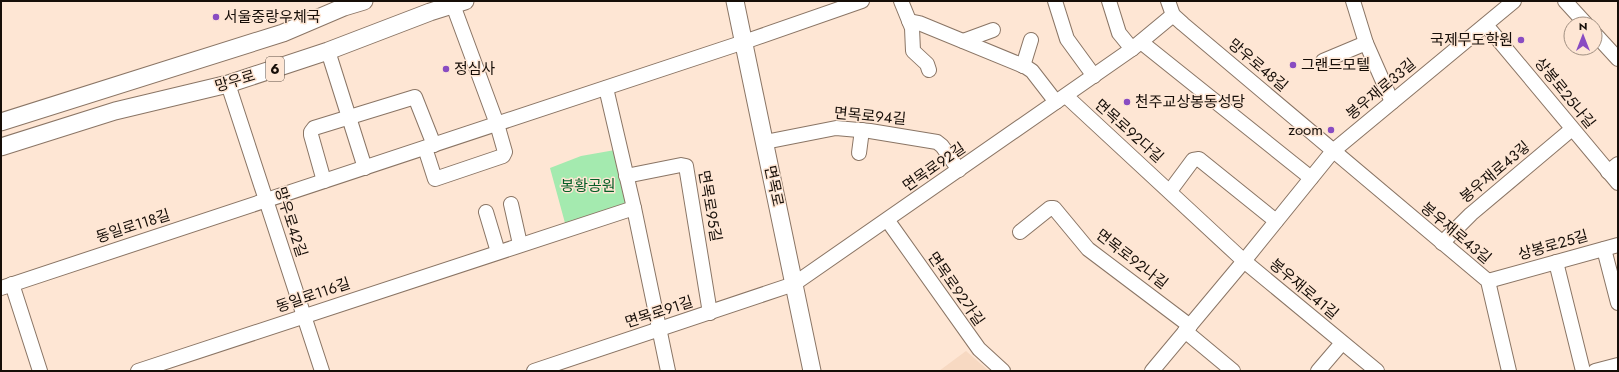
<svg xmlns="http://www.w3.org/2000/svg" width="1619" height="372" viewBox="0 0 1619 372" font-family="Jost,'Noto Sans KR',sans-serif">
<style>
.built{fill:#f7d9c2}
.green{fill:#a4eaaf}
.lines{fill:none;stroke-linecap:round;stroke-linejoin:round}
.minor-casing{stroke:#8a7565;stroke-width:16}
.major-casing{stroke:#8a7565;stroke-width:19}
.minor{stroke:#fff;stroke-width:14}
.major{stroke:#fff;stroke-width:17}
.poi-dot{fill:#894cc2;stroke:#fee6d4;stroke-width:1.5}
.labels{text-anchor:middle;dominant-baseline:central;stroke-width:3;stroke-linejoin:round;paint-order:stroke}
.shield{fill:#fee6d4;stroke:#5c4f45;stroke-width:1}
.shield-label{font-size:14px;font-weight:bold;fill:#160e08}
.poi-label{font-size:15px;fill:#160e08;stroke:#fee6d4;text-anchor:start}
.street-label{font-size:15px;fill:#160e08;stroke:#fee6d4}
.park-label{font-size:15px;fill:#055e26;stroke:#fee6d4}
</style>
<rect width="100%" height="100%" fill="#fee6d4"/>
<polygon class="built" points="966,351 989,371 939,371"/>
<polygon class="green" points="615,150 629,206 567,224 565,223 550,168 581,156"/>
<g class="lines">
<defs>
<g id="minor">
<polyline points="901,1 912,28 913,51 927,64 929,70"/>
<polyline points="1055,1 1067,39 1094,76"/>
<polyline points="1109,1 1119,33 1132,49"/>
<polyline points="1168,1 1173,15 1183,24 1488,281 1509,371"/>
<polyline points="1353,1 1366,43 1392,102"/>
<polyline points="1565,1 1586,24"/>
<polyline points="909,21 919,23 1026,67 1032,71 1056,102"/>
<polyline points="1486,25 1618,183"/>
<polyline points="1595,34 1618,59"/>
<polyline points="963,41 993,30"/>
<polyline points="1141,42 1311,178"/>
<polyline points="328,51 365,168"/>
<polyline points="1323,61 1366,43"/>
<polyline points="1023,66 1031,40"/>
<polyline points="228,84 322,371"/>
<polyline points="606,88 634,208 668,371"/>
<polyline points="1066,96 1244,261 1377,371"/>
<polyline points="765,142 836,128 870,131 937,142 942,146 959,170"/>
<polyline points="425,148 435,179 503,156 505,152 497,124 453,5"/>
<polyline points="859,153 862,130"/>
<polyline points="1608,172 1618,164"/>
<polyline points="626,176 681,165 686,166 710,313"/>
<polyline points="324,181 311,135 311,132 314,128 415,97 434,145"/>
<polyline points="1170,191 1193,160 1199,159 1276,221"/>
<polyline points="511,204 520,244"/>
<polyline points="486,212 498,252"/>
<polyline points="888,221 979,349 1003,371"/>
<polyline points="1020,232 1050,208 1054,208 1088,249 1190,326"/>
<polyline points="1442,243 1471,214 1572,129"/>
<polyline points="1604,249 1618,303"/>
<polyline points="1556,262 1583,371"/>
<polyline points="1488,281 1618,245"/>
<polyline points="12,284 40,371"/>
<polyline points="1,288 744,42 862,1"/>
<polyline points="1185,331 1233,371"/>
<polyline points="138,371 634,208"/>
<polyline points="534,371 794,284 1132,49 1173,15"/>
<polyline points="1152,371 1244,261 1333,151 1514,1"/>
<polyline points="1318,371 1342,343"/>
<polyline points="1595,371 1618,365"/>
</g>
<g id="major">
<polyline points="735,1 812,371"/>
<polyline points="1,122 283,33 344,7 364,1"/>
<polyline points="1,147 115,111 228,84 328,51 430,12 465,1"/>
</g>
</defs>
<use href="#minor" class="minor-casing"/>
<use href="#major" class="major-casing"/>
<use href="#minor" class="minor"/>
<use href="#major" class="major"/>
</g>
<g class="poi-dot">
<circle cx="216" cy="17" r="4"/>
<circle cx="1521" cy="40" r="4"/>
<circle cx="1293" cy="65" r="4"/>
<circle cx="446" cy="69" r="4"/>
<circle cx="1127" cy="102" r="4"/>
<circle cx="1331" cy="130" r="4"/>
</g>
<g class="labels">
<rect class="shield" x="266" y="57" width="18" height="24" rx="3"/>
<g class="shield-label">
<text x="275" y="69">6</text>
</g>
<g class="poi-label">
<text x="224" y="17">서울중랑우체국</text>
<text x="1513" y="40" text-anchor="end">국제무도학원</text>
<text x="1301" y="65">그랜드모텔</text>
<text x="454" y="69">정심사</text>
<text x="1135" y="102">천주교상봉동성당</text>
<text x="1323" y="130" text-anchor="end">zoom</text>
</g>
<g class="street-label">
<text transform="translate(1258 65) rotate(40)">망우로48길</text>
<text transform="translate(235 81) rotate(-17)">망우로</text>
<text transform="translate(1381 89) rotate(-40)">봉우재로33길</text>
<text transform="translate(1565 93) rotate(51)">상봉로25나길</text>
<text transform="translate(870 116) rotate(5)">면목로94길</text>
<text transform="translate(1129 131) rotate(42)">면목로92다길</text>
<text transform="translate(934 167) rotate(-35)">면목로92길</text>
<text transform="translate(1495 172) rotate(-40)">봉우재로43깋</text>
<text transform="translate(774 186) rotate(78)">면목로</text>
<text transform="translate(710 206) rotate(80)">면목로95길</text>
<text transform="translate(291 222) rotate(72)">망우로42길</text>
<text transform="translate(133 226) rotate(-18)">동일로118길</text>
<text transform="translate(1456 233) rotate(40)">봉우재로43길</text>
<text transform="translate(1553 245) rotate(-16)">상봉로25길</text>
<text transform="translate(1132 259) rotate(38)">면목로92나길</text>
<text transform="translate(956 289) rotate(55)">면목로92가길</text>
<text transform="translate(1304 289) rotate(40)">봉우재로41길</text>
<text transform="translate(313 295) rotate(-19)">동일로116길</text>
<text transform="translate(659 312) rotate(-18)">면목로91길</text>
</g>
<g class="park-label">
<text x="588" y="186">봉황공원</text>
</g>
</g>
<rect width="1619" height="372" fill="none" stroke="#160e08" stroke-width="4"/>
<g transform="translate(1583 36)"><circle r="19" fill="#fee6d4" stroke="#a19082"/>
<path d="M0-3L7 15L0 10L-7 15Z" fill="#894cc2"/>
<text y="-6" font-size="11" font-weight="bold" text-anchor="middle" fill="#160e08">N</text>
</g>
</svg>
